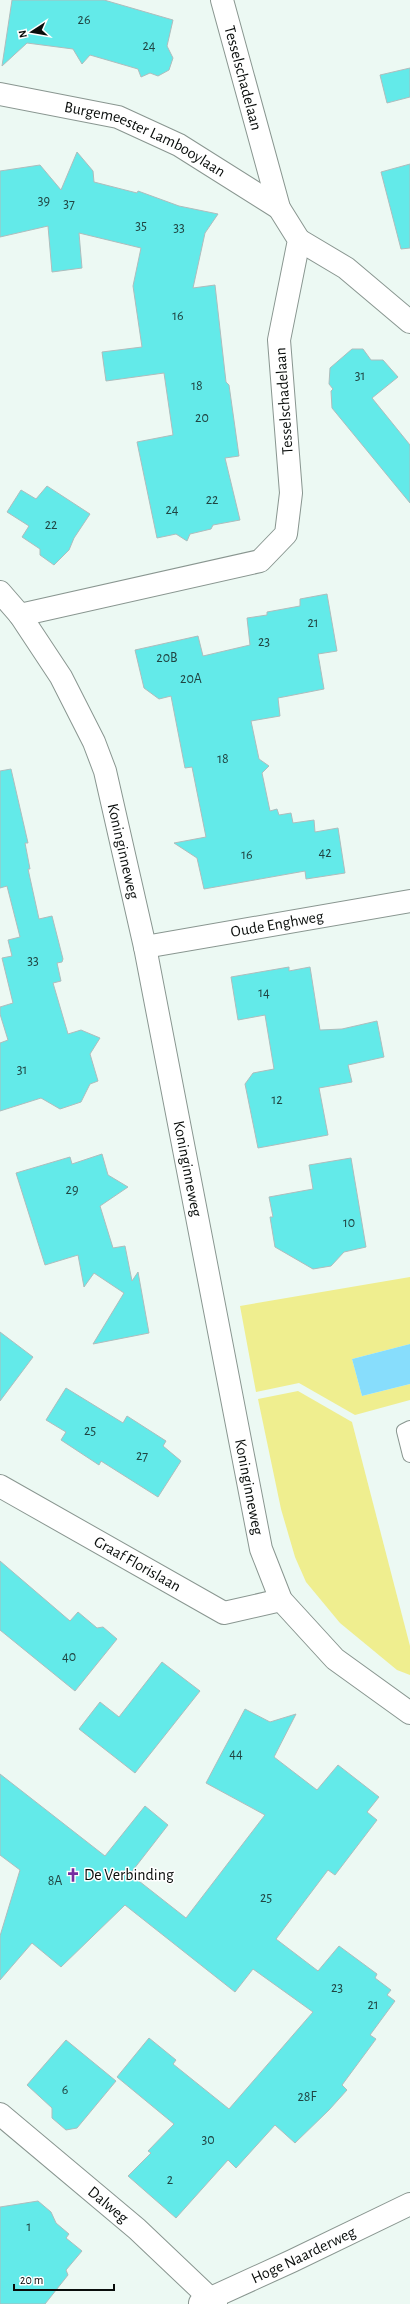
<svg xmlns="http://www.w3.org/2000/svg" width="410" height="2304" viewBox="0 0 410 2304" font-family="'Alegreya Sans',sans-serif">
<style>
.green{fill:#efee8f}
.water{fill:#87ddfc}
.building{fill:#63eae9;stroke:#aebdbd}
.lines{fill:none;stroke-linecap:round;stroke-linejoin:round}
.lane-casing{stroke:#899690;stroke-width:16}
.street-casing{stroke:#899690;stroke-width:24}
.lane{stroke:#fff;stroke-width:14}
.street{stroke:#fff;stroke-width:22}
.labels{text-anchor:middle;dominant-baseline:central;stroke-width:3;stroke-linejoin:round;paint-order:stroke}
.number-label{font-size:14px;fill:#204442}
.street-label{font-size:16px;fill:#090d0b;stroke:#fff}
.poi-label{font-size:16px;fill:#090d0b;stroke:#fff;text-anchor:start}
</style>
<rect width="100%" height="100%" fill="#ecf9f3"/>
<g class="green">
<polygon points="410,1277 410,1344 352,1359 362,1396 410,1384 410,1400 355,1415 299,1383 256,1392 240,1306"/>
<polygon points="298,1391 352,1422 410,1646 410,1675 397,1670 340,1623 306,1582 295,1557 281,1509 258,1399"/>
</g>
<polygon class="water" points="410,1344 410,1384 362,1396 352,1359"/>
<g class="building">
<polygon points="12,0 104,0 173,20 167,46 173,58 169,70 158,76 150,73 141,77 138,69 90,55 82,64 73,49 27,43 2,66"/>
<polygon points="410,68 410,97 387,103 380,75"/>
<polygon points="77,152 93,171 94,182 137,193 138,191 179,206 218,214 205,233 193,288 215,285 226,382 229,385 239,456 225,458 240,520 213,525 211,529 190,534 187,541 176,534 157,538 137,442 173,435 164,373 106,381 102,352 142,347 133,286 141,248 79,233 82,268 52,272 48,226 0,237 0,171 40,165 61,190"/>
<polygon points="410,164 410,248 401,249 381,172"/>
<polygon points="352,349 363,349 371,360 383,360 398,377 372,398 410,445 410,503 332,408 331,391 333,389 329,384 330,368"/>
<polygon points="47,486 90,514 74,538 69,550 54,565 40,555 40,549 22,537 29,526 7,512 21,490 36,499"/>
<polygon points="327,594 337,651 318,654 324,689 278,698 280,716 251,721 259,759 269,766 262,773 270,811 277,809 279,815 291,813 293,823 314,820 315,832 338,828 345,873 306,879 305,871 204,889 197,858 174,843 206,837 192,767 185,768 171,696 159,699 144,688 135,650 198,636 203,656 250,645 247,618 267,615 267,612 300,606 300,599"/>
<polygon points="11,769 28,843 25,843 30,869 28,869 39,919 52,916 63,959 62,962 57,963 61,981 53,983 68,1034 81,1030 100,1038 90,1054 98,1081 90,1084 81,1102 60,1109 41,1098 0,1111 0,1043 8,1040 0,1014 0,1007 13,1003 2,958 12,956 8,940 20,937 7,886 0,888 0,771"/>
<polygon points="289,967 289,971 310,967 320,1030 342,1029 377,1021 384,1057 348,1065 352,1082 319,1088 328,1135 258,1148 245,1084 253,1073 274,1069 265,1015 238,1020 231,977"/>
<polygon points="102,1154 108,1175 128,1187 100,1206 113,1248 125,1246 132,1281 138,1272 149,1333 93,1344 124,1293 94,1273 84,1287 78,1255 45,1265 16,1173 70,1157 72,1164"/>
<polygon points="351,1158 366,1247 344,1252 331,1266 313,1269 275,1247 270,1217 273,1217 269,1197 313,1189 309,1165"/>
<polygon points="0,1332 33,1357 0,1401"/>
<polygon points="66,1388 123,1423 127,1416 166,1441 163,1446 181,1461 158,1497 101,1461 99,1465 61,1440 66,1432 46,1420"/>
<polygon points="0,1561 70,1621 78,1612 97,1628 103,1627 117,1639 75,1691 0,1630"/>
<polygon points="162,1662 200,1691 135,1773 79,1729 100,1702 119,1717"/>
<polygon points="245,1709 270,1722 296,1714 274,1757 317,1790 338,1765 379,1797 367,1812 377,1820 335,1875 328,1870 276,1939 318,1971 339,1946 377,1974 375,1978 391,1990 387,1995 395,2001 370,2035 376,2039 342,2085 347,2090 329,2110 295,2143 275,2125 236,2168 228,2160 176,2218 128,2176 151,2153 148,2151 174,2124 117,2077 149,2038 176,2060 173,2064 229,2109 313,2012 253,1969 235,1992 125,1905 61,1967 32,1943 0,1980 0,1936 20,1870 0,1855 0,1774 105,1856 145,1806 168,1825 130,1874 186,1918 265,1815 206,1783"/>
<polygon points="66,2040 116,2081 77,2128 66,2130 52,2118 52,2108 27,2085"/>
<polygon points="38,2201 51,2212 56,2223 69,2234 66,2238 82,2251 66,2270 68,2275 45,2304 0,2304 0,2207"/>
</g>
<g class="lines">
<defs>
<polyline id="lane" points="410,1428 404,1431 410,1455"/>
<g id="street">
<path id="s1" d="M0,94l118,23 61,28 100,63"/>
<polyline points="299,240 346,268 410,322"/>
<path id="s2" d="M0,592l20,23 41,62 33,65 11,29 40,176 116,602 20,51 54,59 75,54"/>
<polyline points="20,615 260,561 286,534 291,493 279,340 299,240 279,208 222,0"/>
<path id="s3" d="M145,947l265,-46"/>
<path id="s4" d="M0,1486l224,127 57,-13"/>
<path id="s5" d="M0,2114l137,115 79,75"/>
<path id="s6" d="M200,2303l92,-42 118,-57"/>
</g>
</defs>
<use href="#lane" class="lane-casing"/>
<use href="#street" class="street-casing"/>
<use href="#lane" class="lane"/>
<use href="#street" class="street"/>
</g>
<defs>
<symbol id="church-bare" viewBox="-9 -9 18 18"><path d="M-1.2-6h2.4v3.5h3.3v2.4h-3.3V6h-2.4V-.1h-3.3v-2.4h3.3Z" fill="#762da0" stroke="#fff" stroke-width="2.5" paint-order="stroke"/></symbol>
</defs>
<g fill-rule="evenodd">
<use href="#church-bare" x="63" y="1865" width="20" height="20"/>
</g>
<g class="labels">
<g class="number-label">
<text x="84" y="20">26</text>
<text x="149" y="46">24</text>
<text x="44" y="201">39</text>
<text x="69" y="204">37</text>
<text x="141" y="226">35</text>
<text x="179" y="228">33</text>
<text x="178" y="316">16</text>
<text x="360" y="376">31</text>
<text x="197" y="386">18</text>
<text x="202" y="418">20</text>
<text x="212" y="500">22</text>
<text x="172" y="510">24</text>
<text x="51" y="525">22</text>
<text x="313" y="623">21</text>
<text x="264" y="642">23</text>
<text x="167" y="658">20B</text>
<text x="191" y="679">20A</text>
<text x="223" y="759">18</text>
<text x="325" y="853">42</text>
<text x="247" y="855">16</text>
<text x="33" y="961">33</text>
<text x="264" y="993">14</text>
<text x="22" y="1070">31</text>
<text x="277" y="1100">12</text>
<text x="72" y="1190">29</text>
<text x="349" y="1223">10</text>
<text x="90" y="1431">25</text>
<text x="142" y="1456">27</text>
<text x="69" y="1657">40</text>
<text x="236" y="1754">44</text>
<text x="55" y="1881">8A</text>
<text x="266" y="1898">25</text>
<text x="337" y="1988">23</text>
<text x="373" y="2005">21</text>
<text x="65" y="2090">6</text>
<text x="307" y="2097">28F</text>
<text x="208" y="2140">30</text>
<text x="170" y="2180">2</text>
<text x="29" y="2227">1</text>
</g>
<g class="street-label">
<text transform="translate(243 78) rotate(75)">Tesselschadelaan</text>
<text stroke="none"><textPath href="#s1" startOffset="153">Burgemeester Lambooylaan</textPath></text>
<text transform="translate(284 401) rotate(-94)">Tesselschadelaan</text>
<text stroke="none"><textPath href="#s2" startOffset="291">Koninginneweg</textPath></text>
<text stroke="none"><textPath href="#s3" startOffset="134">Oude Enghweg</textPath></text>
<text stroke="none"><textPath href="#s2" startOffset="615">Koninginneweg</textPath></text>
<text stroke="none"><textPath href="#s2" startOffset="939">Koninginneweg</textPath></text>
<text stroke="none"><textPath href="#s4" startOffset="158">Graaf Florislaan</textPath></text>
<text stroke="none"><textPath href="#s5" startOffset="141">Dalweg</textPath></text>
<text stroke="none"><textPath href="#s6" startOffset="114">Hoge Naarderweg</textPath></text>
</g>
<g class="poi-label">
<text x="84" y="1875">De Verbinding</text>
</g>
</g>
<g transform="translate(32 32) rotate(258)" stroke="#ffffff" stroke-width="3" paint-order="stroke">
<path d="M0-3L7 15L0 10L-7 15Z" fill="#090d0b"/>
<text y="-6" font-size="11" font-weight="bold" text-anchor="middle" fill="#090d0b">N</text>
</g>
<path d="M14 2284v6h100v-6" fill="none" stroke="#090d0b" stroke-width="2"/>
<text x="20" y="2284" font-size="12" fill="#090d0b" stroke="#ffffff" stroke-width="3" paint-order="stroke">20 m</text>
</svg>
